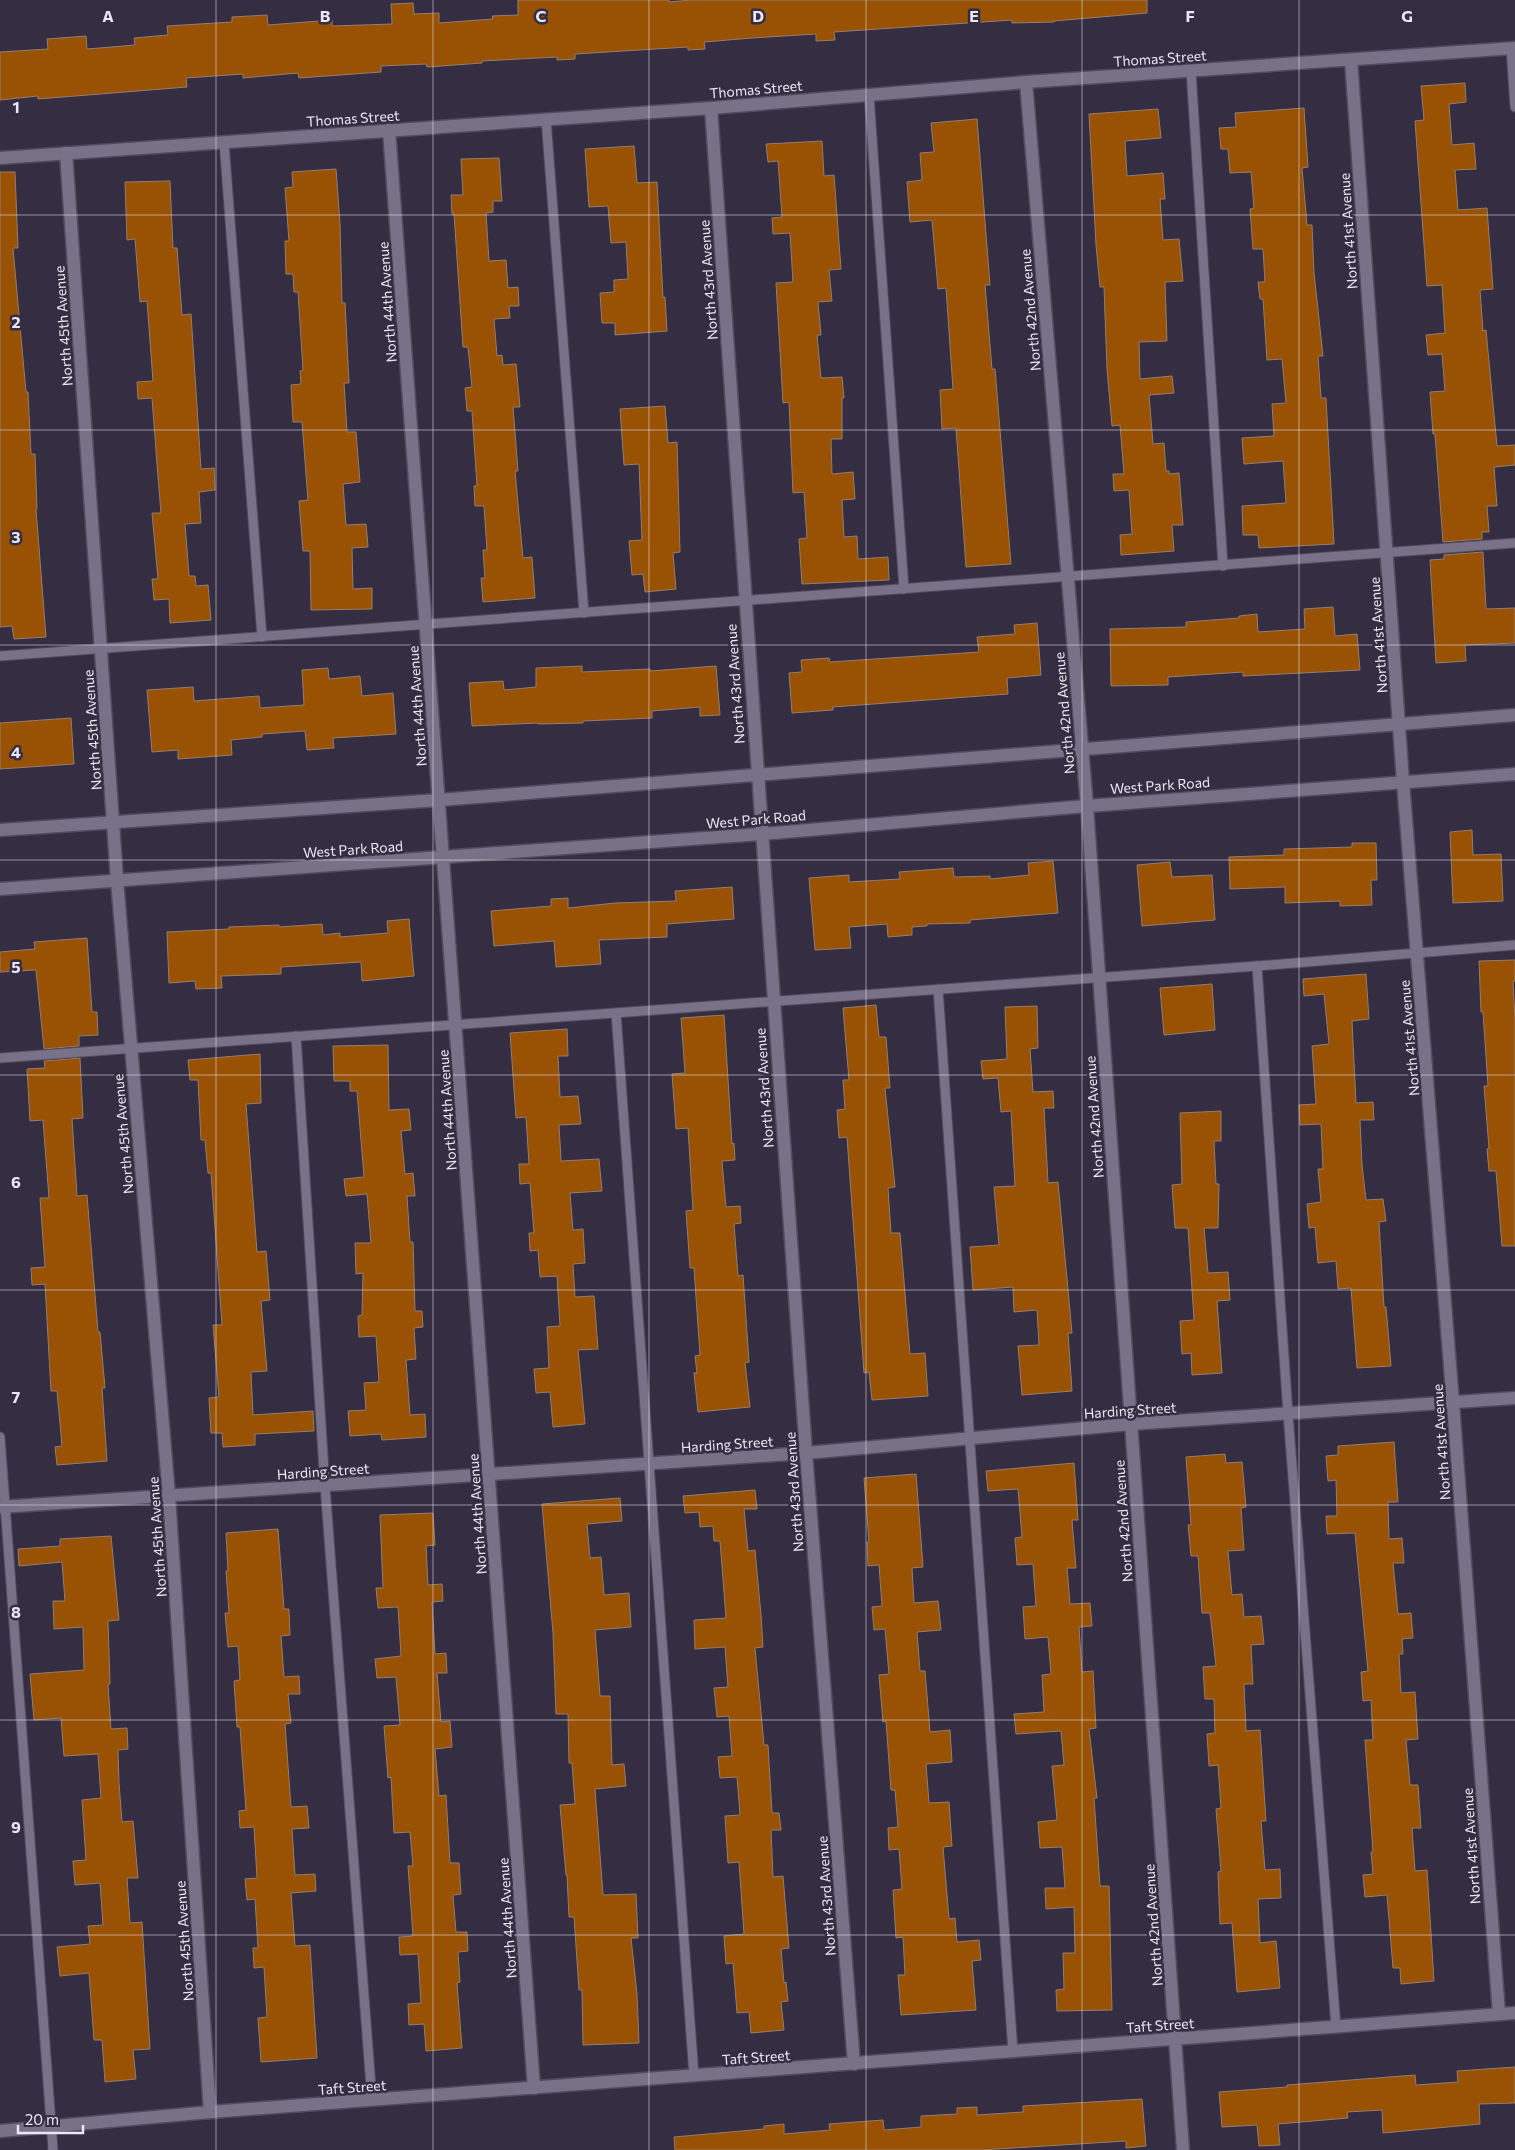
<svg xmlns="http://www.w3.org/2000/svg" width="1515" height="2150" viewBox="0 0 1515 2150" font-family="Commissioner,sans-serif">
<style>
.building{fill:#995104;stroke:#947e6e}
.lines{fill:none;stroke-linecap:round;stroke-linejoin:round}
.service-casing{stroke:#524b5c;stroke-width:11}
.minor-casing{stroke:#524b5c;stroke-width:15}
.tertiary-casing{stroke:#524b5c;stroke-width:15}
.service{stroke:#797188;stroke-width:9}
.minor{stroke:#797188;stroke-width:12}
.tertiary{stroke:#797188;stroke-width:12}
.grid{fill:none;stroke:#eae6f3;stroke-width:1;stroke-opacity:0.55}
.labels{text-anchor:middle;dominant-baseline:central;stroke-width:5;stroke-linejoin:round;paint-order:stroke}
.street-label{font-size:14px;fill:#eae6f3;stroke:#352d41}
.grid-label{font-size:16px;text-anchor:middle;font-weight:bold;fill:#eae6f3;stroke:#352d41;stroke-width:5;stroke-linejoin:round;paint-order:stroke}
</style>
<rect width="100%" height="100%" fill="#352d41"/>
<g class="building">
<polygon points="518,0 669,0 669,2 691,0 1147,0 1147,13 1054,21 1054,22 1012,23 1012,20 834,32 835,40 816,41 816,34 752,38 704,42 705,49 688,50 688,47 575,54 575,59 557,60 557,57 482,61 482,63 427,67 426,64 381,66 381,72 299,78 298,73 243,78 243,74 186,78 187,87 38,99 38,96 0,100 0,52 48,49 47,39 86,36 87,49 135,45 134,38 168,35 167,26 232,22 232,17 267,15 268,25 332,20 332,26 392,24 391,4 413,3 414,14 439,13 439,23 493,19 492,16 518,15"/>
<polygon points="1465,83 1466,102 1449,104 1452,145 1474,143 1476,169 1455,170 1458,210 1487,208 1493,289 1480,290 1483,331 1486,330 1497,446 1515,445 1515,465 1494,467 1497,506 1487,506 1489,532 1482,532 1482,539 1443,542 1435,434 1433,434 1430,392 1445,391 1442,354 1428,355 1426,335 1445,333 1442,285 1427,286 1415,121 1424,120 1421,86"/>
<polygon points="1304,108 1308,167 1302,168 1307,225 1312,225 1314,273 1323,356 1318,356 1321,398 1326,398 1334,544 1259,548 1258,535 1243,535 1242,506 1286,503 1283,461 1244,464 1242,438 1274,436 1272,404 1286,403 1282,359 1267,360 1263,299 1260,299 1258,282 1265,282 1263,249 1253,249 1250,209 1254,208 1251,172 1230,173 1228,149 1221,149 1219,128 1236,127 1235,113"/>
<polygon points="1158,109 1161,138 1125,141 1127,176 1163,173 1165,199 1160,199 1163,240 1179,239 1183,281 1165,282 1167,341 1139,342 1140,379 1172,376 1174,393 1149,395 1153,444 1164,443 1166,471 1169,471 1169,474 1179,473 1183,525 1172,525 1174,551 1121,555 1120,535 1132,534 1129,490 1114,491 1113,474 1124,474 1120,425 1112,426 1107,369 1104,287 1100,287 1096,245 1089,114"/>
<polygon points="977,119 990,285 985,285 992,369 995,369 1011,564 966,567 956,428 942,429 940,390 953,389 946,288 938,289 932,220 910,222 907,182 922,180 920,153 934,152 931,123"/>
<polygon points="822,141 824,176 834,175 841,269 829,270 832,301 818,302 821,335 817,335 821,378 842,377 844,398 842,398 842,439 831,439 832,474 853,472 855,499 842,500 844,537 857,536 858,559 888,557 889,580 802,584 799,539 807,538 804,492 793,493 789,402 783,403 776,283 793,282 790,233 773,234 772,218 782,217 778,161 768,162 766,144"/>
<polygon points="634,146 637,183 657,182 663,298 665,297 667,331 615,335 615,323 602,323 600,293 614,292 614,280 628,279 626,242 611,243 608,206 589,207 585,149"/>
<polygon points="499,158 502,201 493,201 493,212 486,213 489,261 506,260 508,288 518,287 519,306 509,306 510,318 494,319 497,356 502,355 503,365 516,364 520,407 513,407 518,471 515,471 523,558 532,557 535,598 483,602 481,578 485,578 483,550 487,550 484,506 475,506 474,486 477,486 472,411 467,411 465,388 472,387 468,347 463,347 454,214 452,214 451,195 463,195 461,159"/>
<polygon points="336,169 340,224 342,303 345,303 349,383 344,383 347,432 356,432 360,482 343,484 346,525 366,524 368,547 352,548 353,589 372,588 372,609 311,610 310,551 303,551 299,501 308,500 302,422 293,422 291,385 301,384 300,371 303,370 298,292 294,292 293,274 286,274 285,241 289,241 285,188 293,187 292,172"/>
<polygon points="0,172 15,172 18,248 13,248 26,392 28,392 31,454 35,454 37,509 36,509 46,637 14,639 12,626 0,627"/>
<polygon points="170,181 173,248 177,248 182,315 191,314 201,469 214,468 215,490 199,492 201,523 185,524 189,576 195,576 196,586 208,585 211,620 170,623 169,599 154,600 152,579 158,579 152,513 161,513 157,464 152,398 138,399 137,382 153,381 147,301 140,302 135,239 127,240 125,182"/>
<polygon points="665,406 668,443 677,442 680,552 673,553 676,589 645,592 643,574 632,575 629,541 642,540 639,464 624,465 620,409"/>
<polygon points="1483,552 1486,609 1515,608 1515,643 1465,645 1466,661 1436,663 1430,560 1444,559 1444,555"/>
<polygon points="1333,607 1335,636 1357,634 1360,670 1243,676 1243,672 1168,677 1168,685 1111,686 1110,629 1186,627 1186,622 1239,618 1239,616 1257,614 1258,632 1305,629 1304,609"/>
<polygon points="1037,623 1041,675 1007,678 1008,694 833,707 833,710 792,713 789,673 802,672 801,660 829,658 830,662 979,652 977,637 1015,634 1014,625"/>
<polygon points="582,666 582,672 650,669 650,671 716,666 720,715 700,716 700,707 652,711 652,718 583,721 583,723 538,724 538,723 472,726 469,683 503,681 504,690 536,687 536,668"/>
<polygon points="328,668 329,679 360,676 362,696 393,693 396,734 333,738 334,748 307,750 305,731 262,734 262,737 231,740 232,755 178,759 178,750 152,752 147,690 193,687 194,701 259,696 260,708 304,705 302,670"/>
<polygon points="71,718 74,764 0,769 0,723"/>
<polygon points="1472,830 1473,855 1501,854 1503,901 1453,903 1450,832"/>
<polygon points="1352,843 1376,843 1377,880 1371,880 1372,905 1340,906 1340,901 1285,903 1285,887 1230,889 1229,857 1284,855 1284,849 1352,847"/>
<polygon points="1053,861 1058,913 970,920 970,923 927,924 927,926 912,927 912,935 888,937 887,924 849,927 851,948 815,950 809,878 849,875 849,882 900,879 899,872 953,868 954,877 990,876 990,879 1029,875 1028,863"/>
<polygon points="1170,862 1172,877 1212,875 1215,920 1142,926 1137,865"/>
<polygon points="732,887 734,919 667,924 667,937 599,940 601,964 556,967 554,941 494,946 491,911 551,906 551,899 568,898 568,908 615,903 676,901 675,891"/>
<polygon points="409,919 414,976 362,981 361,962 281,967 281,974 221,976 222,988 196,989 195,981 169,983 167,932 229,929 229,927 279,925 279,927 322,924 323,935 340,933 340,937 388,933 387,921"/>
<polygon points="87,938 92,1012 97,1012 98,1035 79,1036 79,1046 44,1049 36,970 0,972 0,952 35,949 34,942"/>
<polygon points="1515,960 1515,981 1513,981 1515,1021 1515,1246 1502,1246 1496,1171 1489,1171 1487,1149 1489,1148 1484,1086 1488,1086 1483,1012 1481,1012 1479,961"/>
<polygon points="1366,974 1369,1019 1352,1021 1356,1103 1373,1102 1374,1120 1360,1120 1362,1165 1366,1200 1383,1199 1386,1221 1379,1222 1384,1307 1386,1307 1391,1366 1357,1368 1351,1288 1338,1289 1336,1261 1318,1263 1315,1227 1309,1228 1307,1204 1321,1202 1318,1169 1323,1169 1321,1124 1300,1125 1299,1105 1316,1104 1312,1046 1329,1044 1324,994 1304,996 1303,979"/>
<polygon points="1212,984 1215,1030 1164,1035 1160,988"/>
<polygon points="876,1005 879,1037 886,1037 890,1088 885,1088 895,1187 888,1188 891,1233 900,1233 910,1354 925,1353 928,1396 872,1400 869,1372 864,1373 847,1137 839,1138 837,1110 845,1109 843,1080 849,1080 843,1008"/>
<polygon points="1037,1006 1038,1048 1030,1049 1033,1092 1053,1091 1054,1108 1044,1108 1048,1183 1058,1182 1072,1333 1068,1333 1072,1391 1022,1395 1018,1346 1039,1345 1037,1310 1014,1312 1013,1287 973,1290 970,1247 999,1245 994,1187 1015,1186 1011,1111 1001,1112 998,1078 983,1079 981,1061 1007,1059 1005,1007"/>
<polygon points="724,1015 732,1144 734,1143 735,1160 722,1161 726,1207 740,1206 741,1223 734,1224 738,1276 743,1275 749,1362 745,1363 750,1407 698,1412 694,1373 697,1373 695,1356 700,1355 694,1268 690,1268 686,1211 693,1210 688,1128 676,1129 672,1074 685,1073 681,1018"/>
<polygon points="567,1029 568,1056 558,1056 560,1097 578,1096 581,1124 559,1125 561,1161 599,1159 602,1191 570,1193 573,1230 583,1229 585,1263 573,1264 575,1297 594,1296 598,1349 578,1350 585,1424 553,1427 550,1392 536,1393 534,1369 549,1368 547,1327 560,1326 557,1276 540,1277 538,1250 530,1251 529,1233 534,1233 530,1183 520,1184 519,1164 529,1164 526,1117 516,1118 510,1033"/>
<polygon points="388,1045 389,1110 409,1109 411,1130 401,1131 405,1174 413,1173 415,1196 407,1196 410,1242 413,1242 415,1311 422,1311 423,1327 414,1328 416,1359 406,1360 410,1415 425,1414 426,1437 382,1440 381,1434 350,1436 348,1411 366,1410 364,1383 379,1382 376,1336 359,1337 358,1316 362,1315 363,1273 356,1274 355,1243 371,1243 367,1194 346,1196 344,1179 364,1177 357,1091 350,1091 350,1081 334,1081 333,1046"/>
<polygon points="260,1054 261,1103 246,1104 257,1252 266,1251 270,1300 261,1301 267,1371 251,1372 253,1415 313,1411 314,1431 255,1434 255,1445 223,1447 222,1433 211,1433 209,1398 219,1397 213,1325 222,1325 211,1173 208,1173 205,1140 201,1140 198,1080 190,1080 188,1060"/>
<polygon points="80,1058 83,1118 72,1119 77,1196 87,1195 98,1332 100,1332 105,1388 102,1388 107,1461 57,1465 55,1447 62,1446 57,1391 51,1391 45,1284 32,1285 31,1268 45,1267 40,1198 49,1198 43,1120 30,1121 27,1069 45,1068 44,1061"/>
<polygon points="1221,1111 1221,1141 1214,1141 1216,1184 1219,1184 1218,1228 1204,1228 1208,1273 1228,1272 1230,1300 1217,1301 1222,1373 1192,1375 1191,1353 1182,1354 1180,1321 1194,1320 1188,1228 1175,1228 1172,1185 1182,1184 1180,1113"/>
<polygon points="1394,1442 1398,1502 1388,1502 1389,1539 1402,1538 1404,1563 1393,1563 1398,1614 1411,1613 1413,1638 1402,1639 1403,1654 1399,1654 1401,1693 1415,1692 1418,1739 1406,1740 1410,1785 1418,1785 1421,1828 1412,1828 1415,1871 1427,1870 1434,1981 1401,1984 1400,1968 1393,1968 1387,1895 1365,1897 1363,1875 1373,1874 1371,1852 1373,1852 1365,1740 1373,1740 1371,1700 1363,1701 1361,1672 1368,1671 1355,1533 1327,1534 1326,1516 1337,1516 1336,1480 1328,1481 1326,1456 1338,1455 1338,1446"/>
<polygon points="1225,1454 1226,1463 1242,1462 1246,1507 1241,1508 1244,1550 1228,1551 1232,1595 1242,1594 1244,1617 1261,1616 1264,1644 1251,1645 1253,1684 1244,1684 1246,1731 1260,1730 1266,1821 1261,1821 1265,1870 1280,1869 1281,1898 1258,1899 1260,1943 1276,1941 1280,1988 1237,1992 1232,1923 1220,1924 1218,1872 1221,1871 1216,1809 1221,1808 1218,1765 1209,1766 1207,1734 1215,1733 1214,1699 1205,1699 1203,1667 1216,1666 1210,1613 1202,1613 1198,1556 1191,1556 1188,1525 1191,1525 1186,1457"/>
<polygon points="1074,1463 1078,1520 1072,1520 1076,1568 1067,1568 1070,1604 1090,1603 1092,1626 1079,1627 1082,1672 1093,1671 1096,1728 1089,1729 1097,1798 1094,1798 1100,1886 1109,1886 1112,2010 1057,2011 1056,1990 1064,1989 1063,1953 1075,1953 1074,1907 1046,1909 1045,1888 1065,1888 1062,1847 1040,1848 1038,1822 1057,1820 1052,1766 1064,1765 1061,1731 1016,1734 1014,1714 1044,1712 1042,1675 1051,1674 1048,1637 1025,1639 1023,1607 1036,1606 1033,1564 1017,1565 1015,1538 1022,1537 1018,1489 988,1491 986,1471"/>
<polygon points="916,1474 923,1567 912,1568 914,1603 938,1601 941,1630 917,1632 920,1671 925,1671 930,1732 950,1730 952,1762 926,1764 929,1803 949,1802 952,1846 943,1847 949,1919 955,1918 957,1942 979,1940 981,1960 972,1961 976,2010 901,2015 898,1975 905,1975 903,1937 896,1938 893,1890 902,1889 899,1849 889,1850 888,1828 898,1827 895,1790 891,1790 886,1721 883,1722 879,1675 889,1674 885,1629 874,1630 872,1607 882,1606 879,1565 868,1566 867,1542 869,1542 864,1478"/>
<polygon points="755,1490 757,1509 744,1509 748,1551 755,1550 761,1615 763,1647 755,1648 764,1745 768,1745 772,1813 779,1813 781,1830 771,1830 773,1877 783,1876 789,1948 781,1949 784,1983 786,1982 788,2001 781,2002 784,2030 751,2033 749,2012 737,2013 733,1963 726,1964 724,1936 744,1934 739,1862 728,1863 725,1816 740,1815 737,1777 720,1778 718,1757 732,1756 729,1716 717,1717 714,1688 728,1687 725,1647 695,1649 694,1620 726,1618 720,1541 714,1541 713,1526 700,1527 699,1512 685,1513 683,1496"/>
<polygon points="620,1498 622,1521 587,1524 590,1558 601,1557 604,1595 629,1593 631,1627 595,1630 600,1696 610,1696 612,1765 624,1764 626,1786 595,1789 603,1895 636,1894 638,1938 631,1938 637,1994 639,2043 583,2045 582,1990 579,1990 574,1917 569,1917 567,1875 566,1875 560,1805 575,1804 572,1763 569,1763 568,1714 556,1714 553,1633 542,1504"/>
<polygon points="433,1513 435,1545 426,1546 428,1585 442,1584 443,1601 432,1602 435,1654 446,1653 447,1673 437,1673 441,1722 450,1721 452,1747 435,1749 439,1796 446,1795 450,1863 459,1863 461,1894 453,1895 456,1932 467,1932 468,1951 458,1952 460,1982 457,1983 462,2048 426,2051 424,2024 409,2025 408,2004 421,2003 418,1954 400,1955 399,1937 413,1936 408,1866 413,1866 410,1832 394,1833 391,1777 388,1778 384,1726 400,1725 396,1677 377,1678 375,1659 401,1656 398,1607 378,1608 376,1588 383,1588 380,1515"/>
<polygon points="278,1529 284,1609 289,1609 290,1635 281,1636 284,1677 299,1676 300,1694 288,1694 291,1723 285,1724 291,1807 307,1806 309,1828 292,1829 295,1875 315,1874 316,1891 291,1893 295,1946 310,1945 317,2058 261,2062 258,2018 267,2017 264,1967 254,1968 253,1948 258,1948 255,1899 247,1900 245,1879 257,1878 254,1827 240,1828 239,1811 246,1810 240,1727 237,1727 234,1681 240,1680 238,1646 228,1647 225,1613 229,1613 226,1571 228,1570 226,1533"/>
<polygon points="111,1536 119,1620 108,1621 110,1684 108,1684 111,1729 127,1728 128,1749 118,1750 119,1783 122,1822 133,1821 138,1878 127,1878 130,1923 142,1922 150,2049 133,2050 136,2079 105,2082 102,2040 94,2040 89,1973 60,1976 57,1947 90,1944 88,1926 103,1925 100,1883 75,1885 73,1861 86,1860 82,1800 101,1798 98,1754 64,1756 61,1718 34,1720 30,1674 84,1670 83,1627 54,1629 53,1601 65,1601 62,1562 19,1566 18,1549 60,1546 60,1539"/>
<polygon points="1515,2067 1515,2103 1479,2104 1480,2124 1383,2133 1382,2110 1347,2112 1348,2118 1278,2124 1280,2145 1259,2146 1257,2125 1222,2127 1219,2092 1287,2087 1287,2085 1415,2075 1416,2085 1458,2082 1457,2071"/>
<polygon points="1142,2099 1146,2146 1126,2148 1126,2141 981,2150 675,2150 674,2137 764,2129 764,2126 784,2124 784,2134 830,2130 829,2124 883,2120 884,2130 921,2127 921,2116 957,2114 957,2108 977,2107 977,2115 1023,2112 1023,2106"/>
</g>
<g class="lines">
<defs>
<g id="service">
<polyline points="1511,49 1515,107"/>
<polyline points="1191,71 1223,566"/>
<polyline points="869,95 904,589"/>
<polyline points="546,119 584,613"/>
<polyline points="224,142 262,637"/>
<polyline points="0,656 1515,543"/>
<polyline points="1257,966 1288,1414 1336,2027"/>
<polyline points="938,989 1013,2052"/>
<polyline points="616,1013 694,2076"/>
<polyline points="296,1036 325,1486 372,2100"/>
<polyline points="0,1058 1257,966 1515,945"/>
<polyline points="0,1437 53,2150"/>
</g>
<g id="minor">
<polyline points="1351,60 1403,782 1453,1403 1499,2014"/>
<polyline points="1026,82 1087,806 1183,2150"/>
<polyline points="711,108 806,1453 854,2064"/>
<polyline points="389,130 534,2088"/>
<polyline points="66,153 117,880 169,1496 210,2112"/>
<polyline points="0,158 711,108 1026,82 1515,48"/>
<polyline points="0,1507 806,1453 1131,1424 1515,1398"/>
</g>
<g id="tertiary">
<polyline points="0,830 439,800 1515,715"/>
<polyline points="0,889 761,834 1087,806 1515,774"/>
<polyline points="0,2131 210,2112 1515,2013"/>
</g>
</defs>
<use href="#service" class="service-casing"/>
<use href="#minor" class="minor-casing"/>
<use href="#tertiary" class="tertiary-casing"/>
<use href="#service" class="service"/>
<use href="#minor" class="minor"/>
<use href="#tertiary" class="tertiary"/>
</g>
<path class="grid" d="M216,0v2150M433,0v2150M649,0v2150M866,0v2150M1082,0v2150M1299,0v2150M0,215h1515M0,430h1515M0,645h1515M0,860h1515M0,1075h1515M0,1290h1515M0,1505h1515M0,1720h1515M0,1935h1515"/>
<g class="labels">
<g class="street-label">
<text transform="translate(1160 58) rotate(-4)">Thomas Street</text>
<text transform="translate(756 89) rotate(-5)">Thomas Street</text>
<text transform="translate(353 118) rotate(-4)">Thomas Street</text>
<text transform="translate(1348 231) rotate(-94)">North 41st Avenue</text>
<text transform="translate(708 280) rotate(-94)">North 43rd Avenue</text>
<text transform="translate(387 302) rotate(-94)">North 44th Avenue</text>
<text transform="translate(1030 310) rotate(-95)">North 42nd Avenue</text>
<text transform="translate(63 326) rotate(-94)">North 45th Avenue</text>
<text transform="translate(1378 635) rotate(-94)">North 41st Avenue</text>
<text transform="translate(735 684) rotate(-94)">North 43rd Avenue</text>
<text transform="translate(417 706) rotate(-94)">North 44th Avenue</text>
<text transform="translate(1064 713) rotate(-95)">North 42nd Avenue</text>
<text transform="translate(92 730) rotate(-94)">North 45th Avenue</text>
<text transform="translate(1160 785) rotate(-4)">West Park Road</text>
<text transform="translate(756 819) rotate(-5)">West Park Road</text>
<text transform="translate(353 849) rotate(-4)">West Park Road</text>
<text transform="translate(1409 1038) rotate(-95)">North 41st Avenue</text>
<text transform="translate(764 1088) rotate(-94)">North 43rd Avenue</text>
<text transform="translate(447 1110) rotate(-94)">North 44th Avenue</text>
<text transform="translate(1094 1117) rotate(-94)">North 42nd Avenue</text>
<text transform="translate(123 1134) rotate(-95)">North 45th Avenue</text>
<text transform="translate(1130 1410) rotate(-4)">Harding Street</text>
<text transform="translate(1441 1442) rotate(-94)">North 41st Avenue</text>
<text transform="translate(727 1444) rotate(-4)">Harding Street</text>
<text transform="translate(323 1471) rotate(-4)">Harding Street</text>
<text transform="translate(794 1492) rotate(-94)">North 43rd Avenue</text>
<text transform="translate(477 1514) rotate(-94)">North 44th Avenue</text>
<text transform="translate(1123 1521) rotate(-94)">North 42nd Avenue</text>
<text transform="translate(157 1537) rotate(-94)">North 45th Avenue</text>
<text transform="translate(1471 1846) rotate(-94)">North 41st Avenue</text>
<text transform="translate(826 1896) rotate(-94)">North 43rd Avenue</text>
<text transform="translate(507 1918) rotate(-94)">North 44th Avenue</text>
<text transform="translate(1153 1925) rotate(-94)">North 42nd Avenue</text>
<text transform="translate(184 1941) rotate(-94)">North 45th Avenue</text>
<text transform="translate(1160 2025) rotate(-4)">Taft Street</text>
<text transform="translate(756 2057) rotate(-4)">Taft Street</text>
<text transform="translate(352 2087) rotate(-4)">Taft Street</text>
</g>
</g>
<g class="grid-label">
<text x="108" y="22">A</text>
<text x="325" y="22">B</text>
<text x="541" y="22">C</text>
<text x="758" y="22">D</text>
<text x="974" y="22">E</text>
<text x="1190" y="22">F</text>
<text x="1407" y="22">G</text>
<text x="16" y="113">1</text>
<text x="16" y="328">2</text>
<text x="16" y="543">3</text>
<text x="16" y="758">4</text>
<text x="16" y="973">5</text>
<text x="16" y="1188">6</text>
<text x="16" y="1403">7</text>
<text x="16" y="1618">8</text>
<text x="16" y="1833">9</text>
</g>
<path d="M18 2125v8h65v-8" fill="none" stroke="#eae6f3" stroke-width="2.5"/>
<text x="25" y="2125" font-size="15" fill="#eae6f3" stroke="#352d41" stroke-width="4" paint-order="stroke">20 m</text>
</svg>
